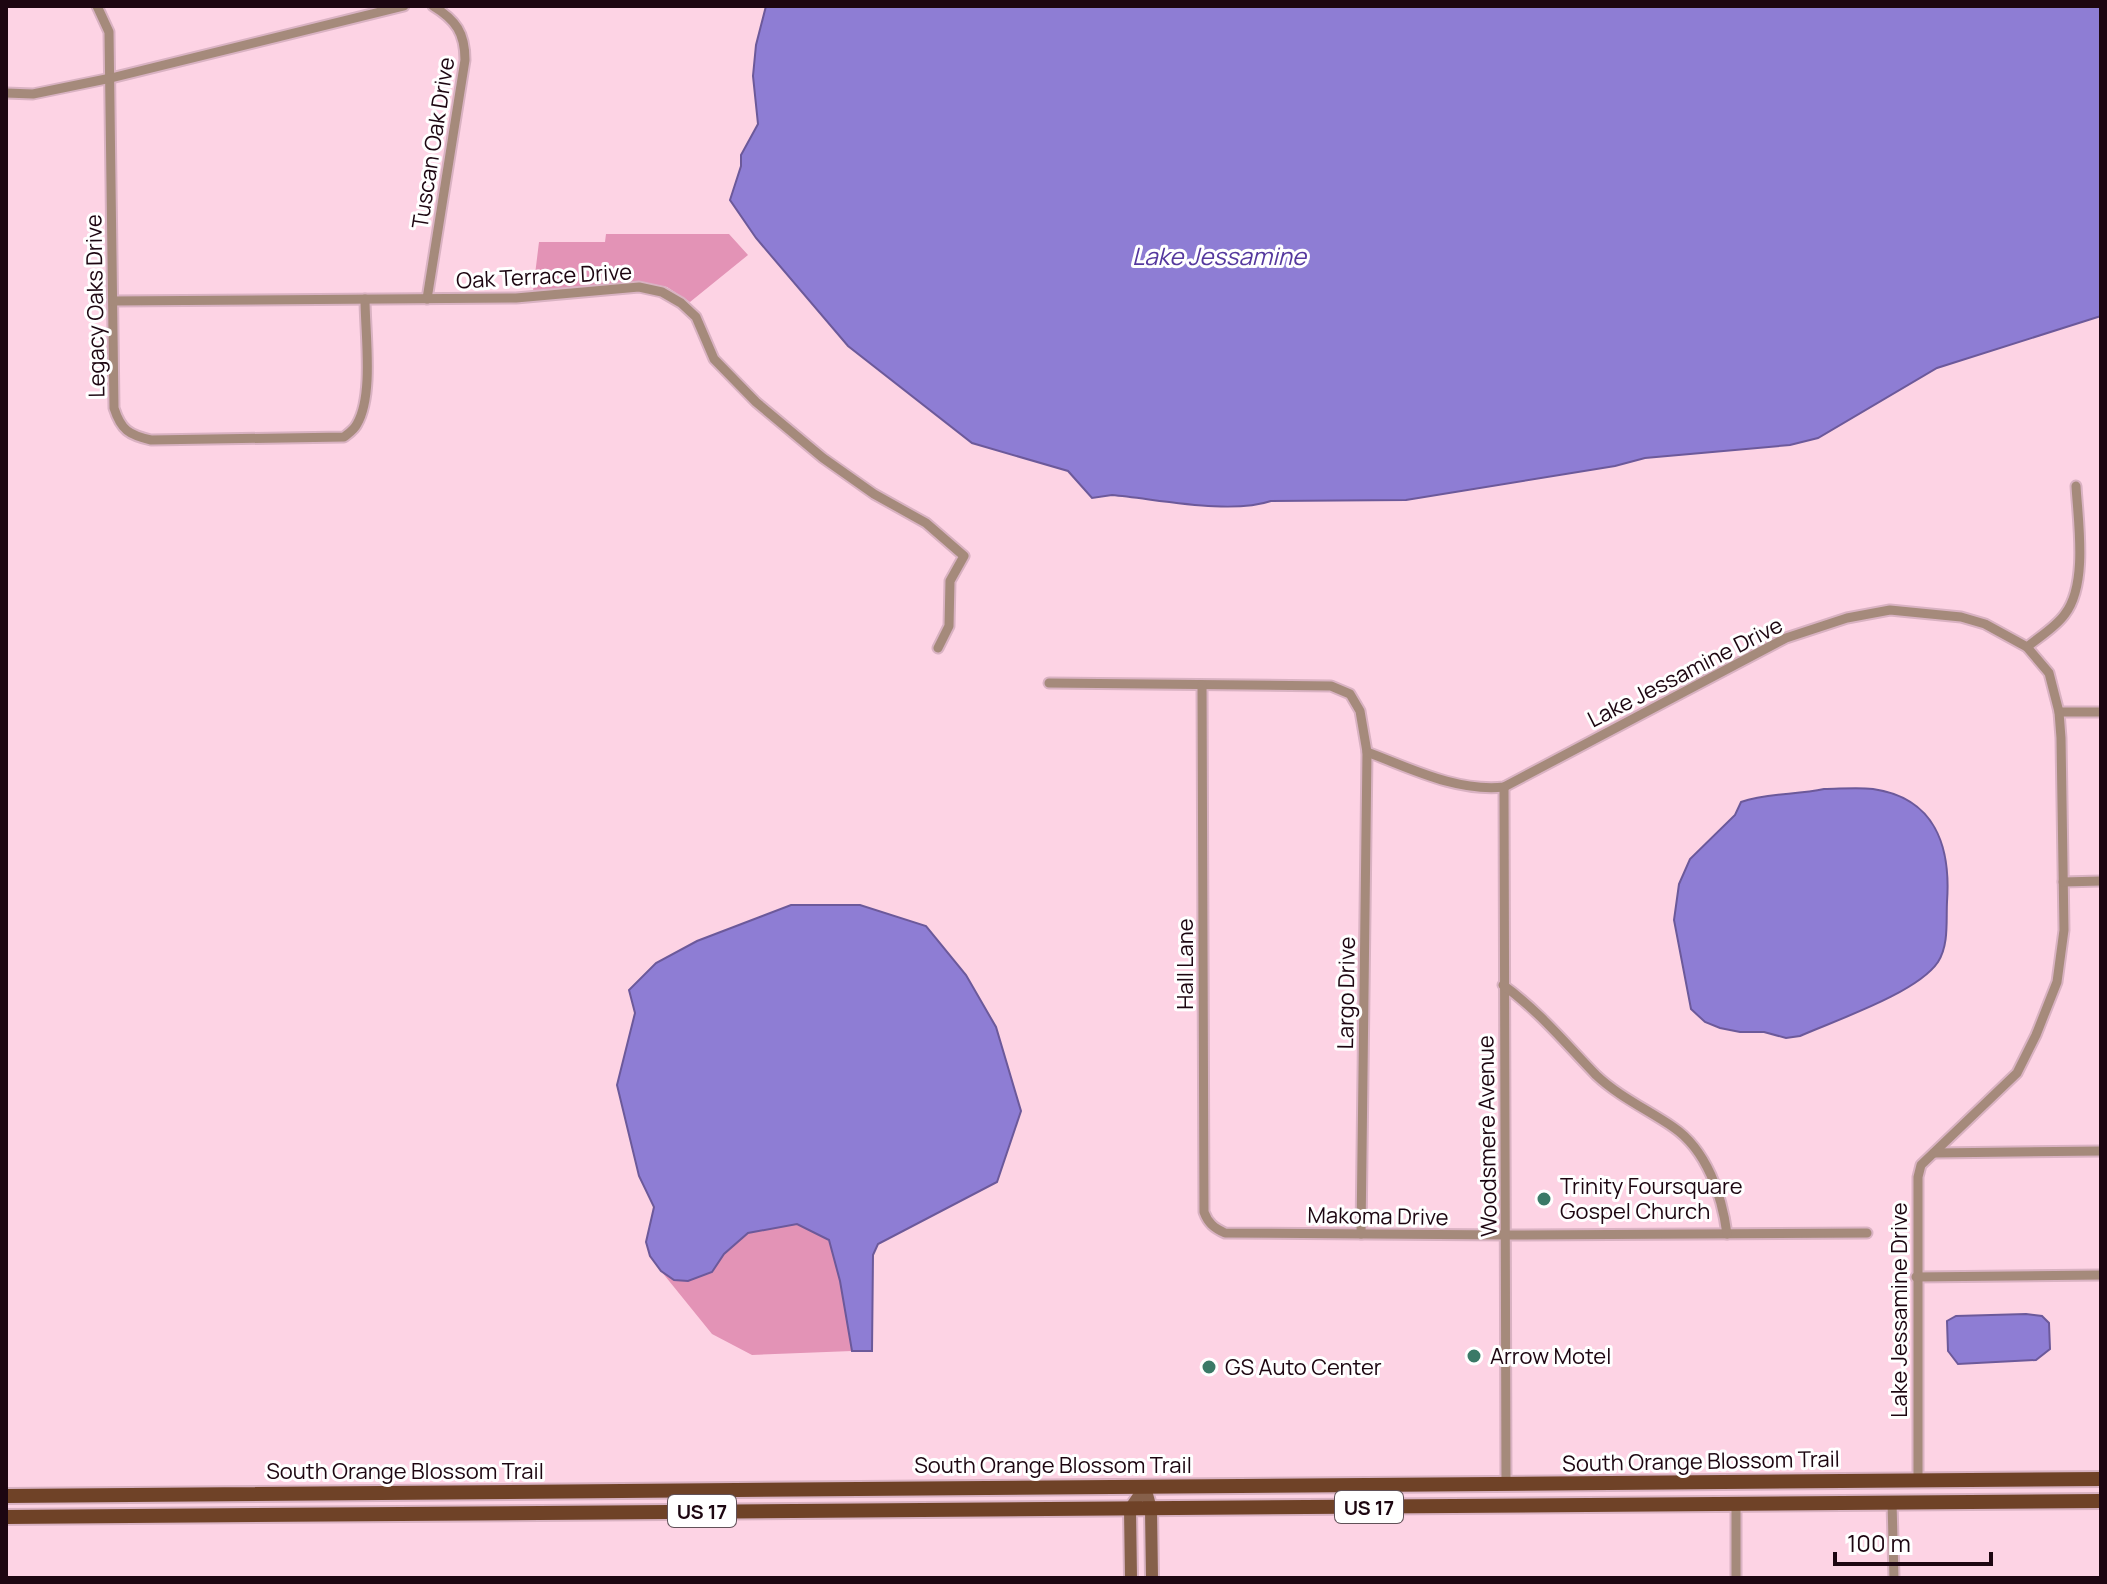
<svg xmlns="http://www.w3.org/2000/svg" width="2107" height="1584" viewBox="0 0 2107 1584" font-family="Manrope,sans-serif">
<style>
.green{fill:#e393b6}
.water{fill:#8e7dd4;stroke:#6c599a;stroke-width:2}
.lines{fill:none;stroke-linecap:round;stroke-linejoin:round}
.minor-casing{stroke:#d9b2c2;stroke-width:13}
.secondary-casing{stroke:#d9b2c2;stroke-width:16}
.primary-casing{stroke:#d9b2c2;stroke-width:18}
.minor{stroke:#a58a7b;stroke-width:9}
.secondary{stroke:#86604a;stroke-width:12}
.primary{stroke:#6f4227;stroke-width:14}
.poi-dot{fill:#3b7967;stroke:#fff;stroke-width:3}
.labels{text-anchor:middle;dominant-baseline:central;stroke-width:6;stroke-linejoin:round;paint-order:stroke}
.shield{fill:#fff;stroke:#615158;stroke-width:2}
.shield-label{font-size:20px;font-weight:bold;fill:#1d0611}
.street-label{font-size:22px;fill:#1d0611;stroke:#fff}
.poi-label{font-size:22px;fill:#1d0611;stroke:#fff;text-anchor:start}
.water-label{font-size:24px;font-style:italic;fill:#55389e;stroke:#fff}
</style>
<rect width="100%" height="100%" fill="#fdd3e4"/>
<g class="green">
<polygon points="606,234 729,234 748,255 690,302 667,287 647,283 533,291 539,242 605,242"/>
<polygon points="797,1224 829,1240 840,1281 852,1351 752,1355 712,1334 661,1271 674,1280 712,1272 724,1254 747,1233"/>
</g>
<g class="water">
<path d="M766,6h1335v310l-164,52 -119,70 -28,7 -145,13 -30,8 -209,34 -135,1c-41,14 -114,-2 -159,-6l-20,3 -24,-27 -96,-28 -124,-97 -92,-108 -26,-38 11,-34v-11l17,-31 -5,-48 3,-31z"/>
<path d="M1824,789c15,0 33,-2 49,0 62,9 78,57 74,113 -1,19 2,43 -9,60 -21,31 -102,58 -138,74l-14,2 -22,-6h-24l-20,-4 -15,-6 -14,-13 -17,-89 5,-36 11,-25 45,-44 6,-13c26,-9 55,-7 83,-13z"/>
<polygon points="791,905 860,905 926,926 966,975 996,1027 1021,1111 997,1182 878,1244 873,1255 872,1351 852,1351 840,1281 829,1240 797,1224 748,1233 724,1254 712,1272 688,1281 674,1280 661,1271 650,1256 646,1242 654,1207 639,1176 617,1085 635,1013 629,990 656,963 697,941"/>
<polygon points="2026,1314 2042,1316 2049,1323 2050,1349 2036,1360 1958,1364 1948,1351 1947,1321 1956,1316"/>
</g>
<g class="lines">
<defs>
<g id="minor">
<path d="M97,6l12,26 5,376c7,22 15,27 37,32l193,-3c5,-4 10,-7 13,-13 17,-29 8,-91 8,-125"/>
<polyline points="6,93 33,94 111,78 404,6"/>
<path d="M427,299l38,-239c0,-27 -9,-40 -32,-54"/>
<polyline points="113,301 516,298 639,287 662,292 681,303 696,317 714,359 756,402 823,458 874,494 926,523 964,556 950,581 949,626 938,648"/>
<path d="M2027,647c12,-10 29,-20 38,-33 23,-30 13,-93 11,-128"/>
<polyline points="1049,683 1331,686 1350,694 1360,711 1367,752 1361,1234"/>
<path d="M1202,685l2,527c4,11 10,16 21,21l281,2 361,-2"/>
<polyline points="2059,712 2101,712"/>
<path d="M1367,752c43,16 89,40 137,35l282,-149 61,-20 43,-8 71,7 24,7 42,23 22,26 10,39 2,26 3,192 -7,52 -21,53 -19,38 -96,92 -3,12v303"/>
<polyline points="1504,787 1506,1485"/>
<polyline points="2063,882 2101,881"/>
<path d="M1503,985c35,25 63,59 93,90 22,21 52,35 77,52 34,23 49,69 54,107"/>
<polyline points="1934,1153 2101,1151"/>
<polyline points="1916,1277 2101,1275"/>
<polyline points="1892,1502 1894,1578"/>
<polyline points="1736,1503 1736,1578"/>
</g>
<g id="secondary">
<polyline points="1145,1487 1151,1509 1152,1578"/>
<polyline points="1131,1578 1130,1509 1145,1487"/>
</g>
<g id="primary">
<polyline points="6,1496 2101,1479"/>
<polyline points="6,1517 2101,1501"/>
</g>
</defs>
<use href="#minor" class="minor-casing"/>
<use href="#secondary" class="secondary-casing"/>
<use href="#primary" class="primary-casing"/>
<use href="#minor" class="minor"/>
<use href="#secondary" class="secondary"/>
<use href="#primary" class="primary"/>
</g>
<g class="poi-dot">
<circle cx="1544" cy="1199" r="8"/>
<circle cx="1474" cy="1356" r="8"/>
<circle cx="1209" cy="1367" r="8"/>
</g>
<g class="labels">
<g class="shield">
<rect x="1335" y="1491" width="68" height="32" rx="6"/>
<rect x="668" y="1495" width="68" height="32" rx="6"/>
</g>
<g class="shield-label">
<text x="1369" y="1507">US 17</text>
<text x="702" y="1511">US 17</text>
</g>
<g class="street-label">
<text transform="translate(433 143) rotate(-81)">Tuscan Oak Drive</text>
<text transform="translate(544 276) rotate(-3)">Oak Terrace Drive</text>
<text transform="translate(95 306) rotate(-91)">Legacy Oaks Drive</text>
<text transform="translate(1685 672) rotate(-27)">Lake Jessamine Drive</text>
<text transform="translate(1185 964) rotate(-90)">Hall Lane</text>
<text transform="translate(1346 993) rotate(-89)">Largo Drive</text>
<text transform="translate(1487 1136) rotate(-91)">Woodsmere Avenue</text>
<text transform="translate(1378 1216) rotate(1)">Makoma Drive</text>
<text transform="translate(1899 1310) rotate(-90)">Lake Jessamine Drive</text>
<text transform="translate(1701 1461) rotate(-1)">South Orange Blossom Trail</text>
<text x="1053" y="1465">South Orange Blossom Trail</text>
<text x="405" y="1471">South Orange Blossom Trail</text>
</g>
<g class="poi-label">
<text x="1560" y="1186">Trinity Foursquare<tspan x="1560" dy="25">Gospel Church</tspan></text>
<text x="1490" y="1356">Arrow Motel</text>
<text x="1225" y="1367">GS Auto Center</text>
</g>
<g class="water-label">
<text x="1219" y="255">Lake Jessamine</text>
</g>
</g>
<rect width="2107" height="1584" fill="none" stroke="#1d0611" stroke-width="16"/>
<path d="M1835 1552v12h156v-12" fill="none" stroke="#1d0611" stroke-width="4"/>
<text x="1847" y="1552" font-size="24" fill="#1d0611" stroke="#ffffff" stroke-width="6" paint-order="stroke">100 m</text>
</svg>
